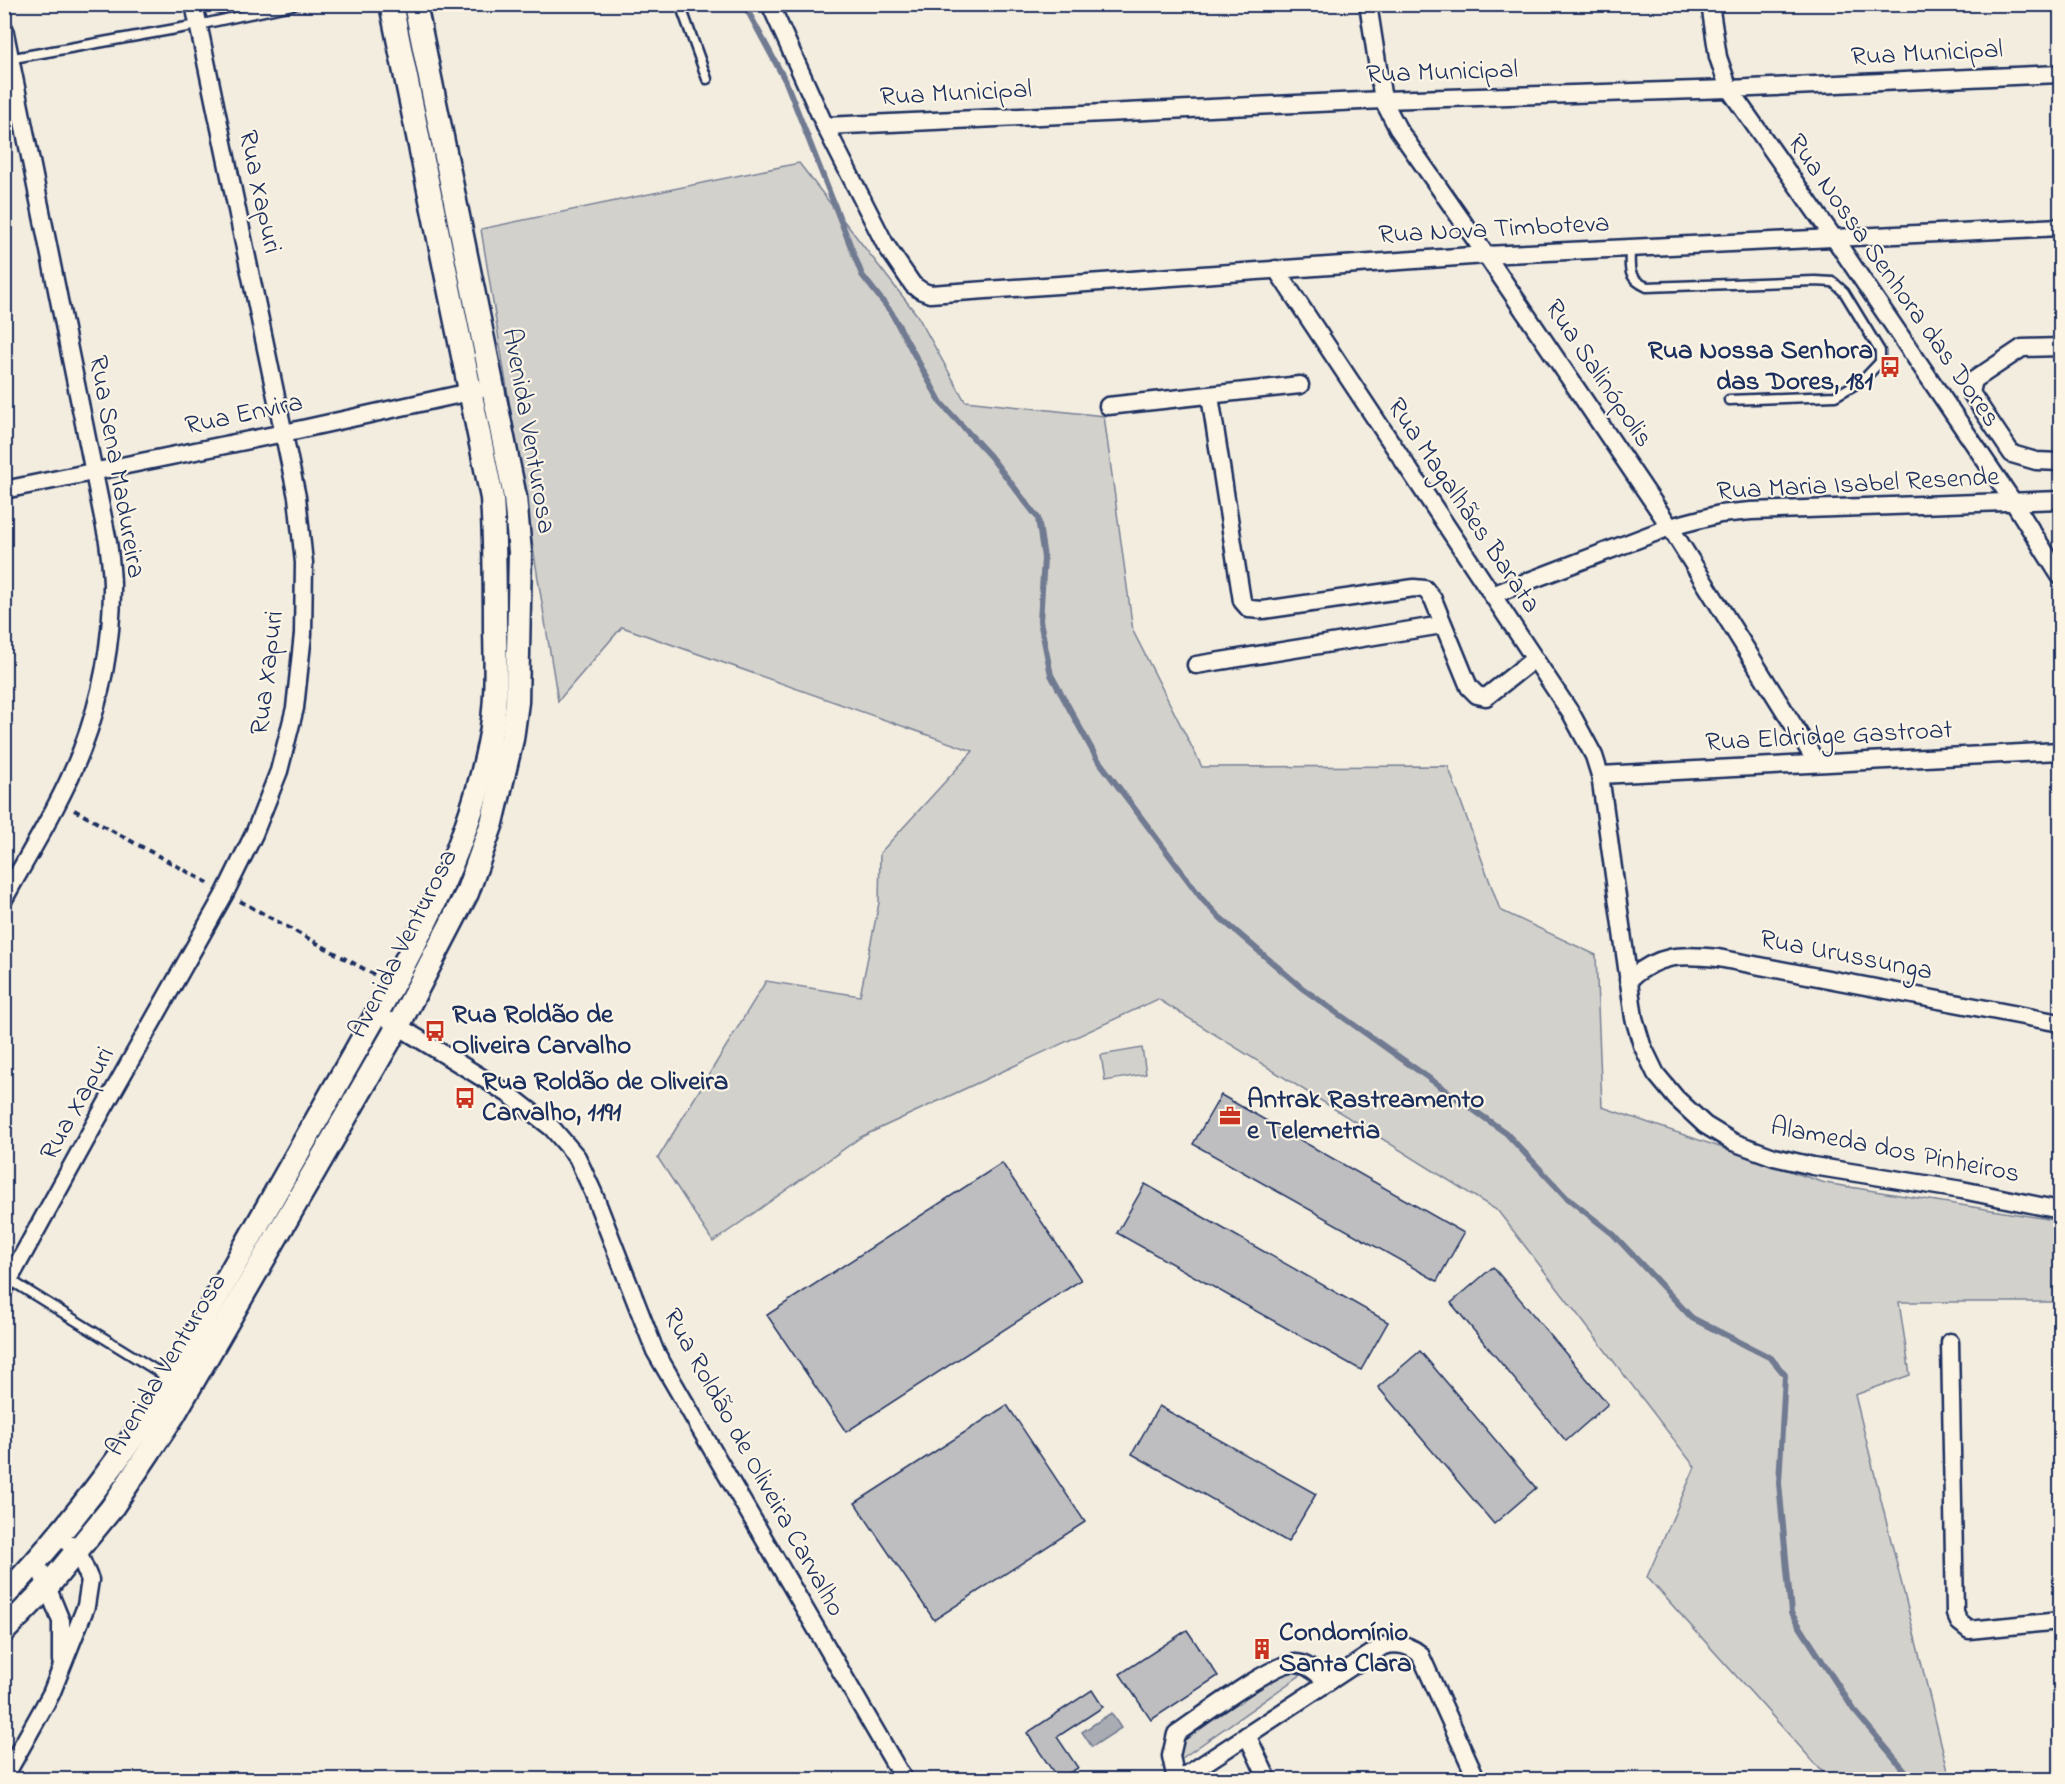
<svg xmlns="http://www.w3.org/2000/svg" width="2065" height="1784" viewBox="0 0 2065 1784" font-family="'Indie Flower',sans-serif">
<style>
.green{fill:#d3d1cc;stroke:#778095;stroke-width:1.5}
.water{fill:#a9acb3;stroke:#707a91;stroke-width:1.5}
.lines{fill:none;stroke-linecap:round;stroke-linejoin:round}
.stream{stroke:#707a91;stroke-width:6}
.building{fill:#bebec0;stroke:#1b2f5e;stroke-width:1.5}
.lane-casing{stroke:#1b2f5e;stroke-width:13}
.street-casing{stroke:#1b2f5e;stroke-width:21}
.secondary-casing{stroke:#1b2f5e;stroke-width:27}
.path{stroke:#1b2f5e;stroke-width:4;stroke-dasharray:6 4.5;stroke-linecap:butt}
.lane{stroke:#fcf5e5;stroke-width:8}
.street{stroke:#fcf5e5;stroke-width:16}
.secondary{stroke:#fcf5e5;stroke-width:22}
.labels{text-anchor:middle;dominant-baseline:central;stroke-width:4.5;stroke-linejoin:round;paint-order:stroke}
.street-label{font-size:27px;fill:#1b2f5e;stroke:#fcf5e5}
.poi-label{font-size:27px;font-weight:bold;fill:#1b2f5e;stroke:#fcf5e5;text-anchor:start}
</style>
<rect width="100%" height="100%" fill="#f3ede0"/>
<filter id="ink" filterUnits="userSpaceOnUse"><feTurbulence type="fractalNoise" baseFrequency=".0167" numOctaves="2"/><feDisplacementMap in="SourceGraphic" scale="12" xChannelSelector="R" yChannelSelector="G"/><feConvolveMatrix kernelMatrix="1 2 1 2 8 2 1 2 1" color-interpolation-filters="sRGB"/></filter>
<g filter="url(#ink)">
<g class="green">
<polygon points="799,163 917,315 965,401 1104,416 1133,631 1202,767 1448,766 1500,910 1596,955 1602,1107 1825,1183 2060,1221 2060,1302 1899,1302 1910,1375 1855,1395 1950,1779 1829,1779 1647,1577 1695,1467 1498,1211 1158,999 861,1137 713,1242 658,1158 766,981 860,996 879,903 880,853 973,751 622,627 558,701 481,229"/>
<polygon points="1142,1048 1146,1074 1105,1081 1101,1055"/>
<polygon points="1283,1670 1305,1672 1178,1761 1180,1745 1184,1738"/>
</g>
<polygon class="water" points="1111,1713 1121,1728 1092,1747 1082,1732"/>
<g class="lines">
<polyline class="stream" points="744,4 786,82 862,275 891,312 941,403 990,456 1038,518 1044,558 1040,621 1051,675 1096,757 1202,899 1217,915 1302,988 1506,1133 1566,1197 1613,1234 1692,1318 1771,1358 1785,1375 1779,1483 1791,1613 1854,1710 1913,1780"/>
</g>
<g class="building">
<polygon points="1221,1095 1464,1233 1437,1281 1193,1144"/>
<polygon points="1002,1163 1081,1280 846,1432 767,1315"/>
<polygon points="1145,1184 1388,1322 1361,1370 1117,1233"/>
<polygon points="1493,1267 1608,1404 1566,1441 1451,1303"/>
<polygon points="1420,1351 1536,1488 1494,1524 1378,1387"/>
<polygon points="1007,1405 1085,1522 934,1620 855,1503"/>
<polygon points="1159,1406 1316,1494 1288,1542 1132,1454"/>
<polygon points="1187,1630 1218,1676 1151,1720 1120,1674"/>
<polygon points="1092,1690 1103,1707 1057,1737 1078,1768 1058,1779 1027,1733"/>
</g>
<g class="lines">
<defs>
<g id="lane">
<polyline points="680,4 707,79"/>
<polyline points="8,59 198,25 297,4"/>
<path d="M1630,248c0,20 -4,30 17,39l168,-6 18,1 11,10 36,59v11l-17,18 -28,16 -106,4"/>
<polyline points="7,1278 170,1379"/>
</g>
<g id="street">
<polyline points="770,4 825,126 885,244 913,285 922,291 930,294 1486,255 2060,227"/>
<polyline points="1368,4 1383,100 1398,129 1486,255 1670,527 1817,763"/>
<polyline points="1710,4 1718,57 1729,89 1834,238 2014,503 2060,576"/>
<path d="M4,28l104,514c2,15 4,31 4,46 0,54 -11,111 -30,161 -20,52 -51,101 -78,150"/>
<polyline points="825,126 1383,100 1729,89 2060,74"/>
<polyline points="1276,269 1572,715 1594,756 1600,775 1634,1018 1642,1045 1656,1074 1676,1098 1705,1125 1733,1142 1774,1157 1813,1166 1962,1190 2060,1210"/>
<polyline points="2060,347 2022,348 1974,380 1971,393 2012,454 2036,461 2060,462"/>
<polyline points="1210,396 1242,601 1249,609 1263,610 1414,588 1425,589 1433,599 1469,687 1477,695 1486,697 1534,659"/>
<polyline points="1108,406 1300,385"/>
<polyline points="4,490 284,433 479,390"/>
<polyline points="1492,595 1670,527 1720,514 1751,511 2060,500"/>
<polyline points="1196,665 1442,625"/>
<polyline points="1600,775 2060,751"/>
<path d="M1628,980c31,-26 52,-26 90,-22l342,65"/>
<polyline points="390,1021 510,1095 552,1128 577,1157 593,1192 655,1351 904,1780"/>
<polyline points="4,1289 97,1120 225,893 254,834 279,771 295,708 303,634 304,563 297,497 194,4"/>
<polyline points="1950,1342 1955,1613 1959,1622 1969,1630 2060,1621"/>
<polyline points="37,1562 61,1621 61,1661"/>
<polyline points="1247,1735 1268,1780"/>
<polyline points="4,1778 51,1694 86,1606 90,1580 77,1550 69,1544"/>
<path d="M1176,1780l-5,-24 5,-22c21,-14 100,-74 120,-71 13,1 22,12 32,19"/>
<path d="M1179,1780l204,-134c15,-4 26,-1 37,8l57,126"/>
</g>
<g id="secondary">
<path d="M4,1596c57,-59 110,-129 155,-197 59,-103 116,-207 175,-310 62,-110 130,-220 155,-345 8,-37 7,-76 6,-113 0,-45 0,-89 -3,-133l-101,-494"/>
<polyline points="4,1631 48,1586 111,1509 173,1416 398,1026 467,893 492,823 512,739 517,702 520,552 515,497 415,4"/>
</g>
</defs>
<use href="#lane" class="lane-casing"/>
<use href="#street" class="street-casing"/>
<use href="#secondary" class="secondary-casing"/>
<g class="path">
<polyline points="74,810 210,884"/>
<polyline points="240,901 375,975"/>
</g>
<use href="#lane" class="lane"/>
<use href="#street" class="street"/>
<use href="#secondary" class="secondary"/>
</g>
</g>
<defs>
<symbol id="bus-bare" viewBox="-9 -9 18 18"><path d="M-5-6H5V4H4V6H2V4H-2V6H-4V4H-5ZM-3.5-4V0h7V-4ZM-3.5 1.2v1.5H-2V1.2ZM2 1.2v1.5H3.5V1.2Z" fill="#c8321e" stroke="#fcf5e5" stroke-width="2.5" paint-order="stroke"/></symbol>
<symbol id="office-bare" viewBox="-9 -9 18 18"><path d="M-6-3h4V-5.5h4V-3h4V5H-6ZM-1-4.5V-3h2v-1.5ZM-6 0V1H6V0Z" fill="#c8321e" stroke="#fcf5e5" stroke-width="2.5" paint-order="stroke"/></symbol>
<symbol id="building-bare" viewBox="-9 -9 18 18"><path d="M-4-6H4V6H1V3H-1V6H-4ZM-2.5-4.3h1.7v1.8h-1.7ZM.8-4.3h1.7v1.8H.8ZM-2.5-1h1.7V.8h-1.7ZM.8-1h1.7V.8H.8Z" fill="#c8321e" stroke="#fcf5e5" stroke-width="2.5" paint-order="stroke"/></symbol>
</defs>
<g fill-rule="evenodd">
<use href="#bus-bare" x="1875" y="352" width="30" height="30"/>
<use href="#bus-bare" x="420" y="1016" width="30" height="30"/>
<use href="#bus-bare" x="450" y="1083" width="30" height="30"/>
<use href="#office-bare" x="1215" y="1101" width="30" height="30"/>
<use href="#building-bare" x="1247" y="1634" width="30" height="30"/>
</g>
<g class="labels">
<g class="street-label">
<text transform="translate(1927 54) rotate(-3)">Rua Municipal</text>
<text transform="translate(1442 73) rotate(-2)">Rua Municipal</text>
<text transform="translate(956 94) rotate(-3)">Rua Municipal</text>
<text transform="translate(259 192) rotate(78)">Rua Xapuri</text>
<text transform="translate(1494 230) rotate(-3)">Rua Nova Timboteva</text>
<text transform="translate(1893 281) rotate(55)">Rua Nossa Senhora das Dores</text>
<text transform="translate(1598 374) rotate(56)">Rua Salinópolis</text>
<text transform="translate(244 415) rotate(-12)">Rua Envira</text>
<text transform="translate(528 431) rotate(80)">Avenida Venturosa</text>
<text transform="translate(116 467) rotate(80)">Rua Sena Madureira</text>
<text transform="translate(1858 485) rotate(-3)">Rua Maria Isabel Resende</text>
<text transform="translate(1463 506) rotate(56)">Rua Magalhães Barata</text>
<text transform="translate(268 673) rotate(-83)">Rua Xapuri</text>
<text transform="translate(1829 737) rotate(-3)">Rua Eldridge Gastroat</text>
<text transform="translate(404 944) rotate(-63)">Avenida Venturosa</text>
<text transform="translate(1846 956) rotate(11)">Rua Urussunga</text>
<text transform="translate(78 1104) rotate(-61)">Rua Xapuri</text>
<text transform="translate(1895 1151) rotate(11)">Alameda dos Pinheiros</text>
<text transform="translate(167 1365) rotate(-59)">Avenida Venturosa</text>
<text transform="translate(753 1463) rotate(61)">Rua Roldão de Oliveira Carvalho</text>
</g>
<g class="poi-label">
<text x="1873" y="351" text-anchor="end">Rua Nossa Senhora<tspan x="1873" dy="31">das Dores, 181</tspan></text>
<text x="452" y="1015">Rua Roldão de<tspan x="452" dy="31">Oliveira Carvalho</tspan></text>
<text x="482" y="1082">Rua Roldão de Oliveira<tspan x="482" dy="31">Carvalho, 1191</tspan></text>
<text x="1247" y="1100">Antrak Rastreamento<tspan x="1247" dy="31">e Telemetria</tspan></text>
<text x="1279" y="1633">Condomínio<tspan x="1279" dy="31">Santa Clara</tspan></text>
</g>
</g>
<rect width="2065" height="1784" fill="none" stroke="#fcf5e5" stroke-width="24"/>
<rect x="12" y="12" width="2041" height="1760" fill="none" stroke="#1b2f5e" stroke-width="2" filter="url(#ink)"/>
</svg>
